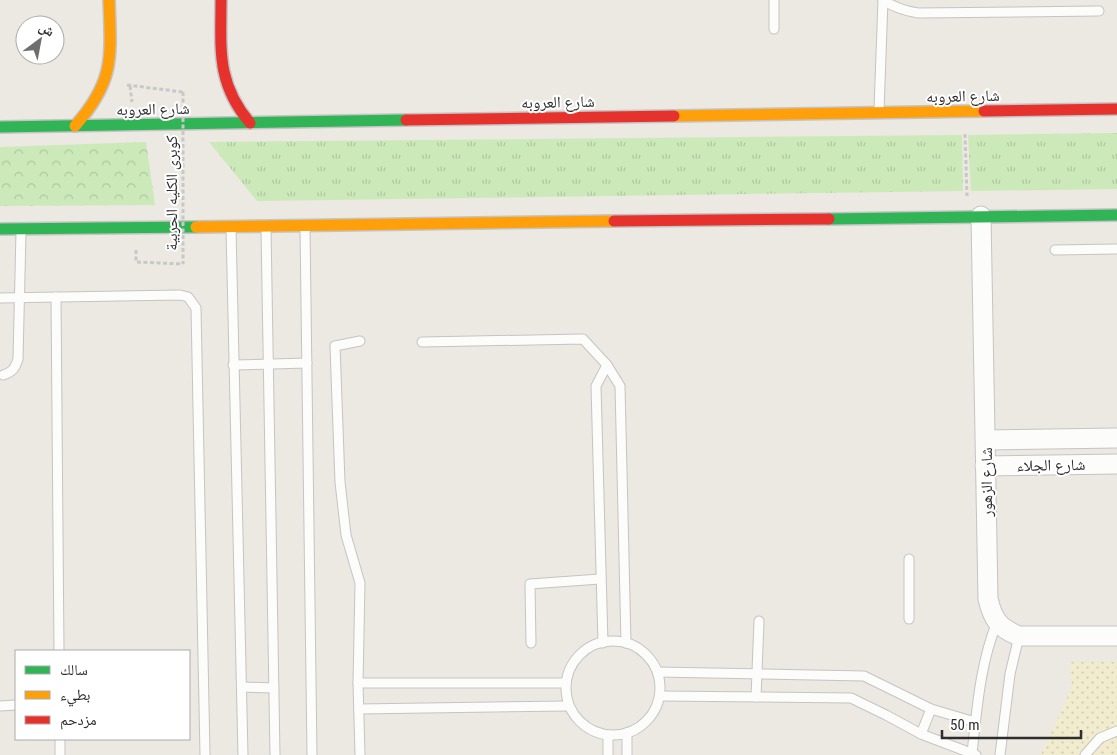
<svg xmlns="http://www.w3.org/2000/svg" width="1117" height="755" viewBox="0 0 1117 755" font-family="'Roboto Condensed','Noto Naskh Arabic',sans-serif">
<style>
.grass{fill:url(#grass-tufts)}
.forest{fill:url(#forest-crowns)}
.sand{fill:url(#sand-dots)}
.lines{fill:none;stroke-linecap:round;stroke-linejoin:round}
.lane-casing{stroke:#c5c4c4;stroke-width:11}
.street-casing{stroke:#c5c4c4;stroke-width:21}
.fast-casing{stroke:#c5c4c4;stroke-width:14}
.slow-casing{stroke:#c5c4c4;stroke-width:14}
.jam-casing{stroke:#c5c4c4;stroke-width:14}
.path{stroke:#c8c8c8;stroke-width:3;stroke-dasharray:4 2.5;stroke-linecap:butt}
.lane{stroke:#fcfcfb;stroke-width:9}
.street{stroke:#fcfcfb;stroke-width:19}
.fast{stroke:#30b455;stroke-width:11}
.slow{stroke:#ff9f0a;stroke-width:11}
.jam{stroke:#e5322d;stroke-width:11}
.path-bridge{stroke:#c8c8c8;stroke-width:3;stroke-dasharray:4 2.5;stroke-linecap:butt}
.labels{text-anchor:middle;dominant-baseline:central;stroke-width:4;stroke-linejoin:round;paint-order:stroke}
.street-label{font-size:16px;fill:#2d2d2d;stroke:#fff}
</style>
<defs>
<pattern id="grass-tufts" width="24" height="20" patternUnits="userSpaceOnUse" patternTransform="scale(1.25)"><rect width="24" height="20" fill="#cce9b9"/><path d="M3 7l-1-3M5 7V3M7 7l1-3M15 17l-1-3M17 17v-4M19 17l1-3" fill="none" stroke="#b0c89f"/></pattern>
<pattern id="forest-crowns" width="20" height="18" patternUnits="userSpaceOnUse" patternTransform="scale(1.25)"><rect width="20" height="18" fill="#cce9b9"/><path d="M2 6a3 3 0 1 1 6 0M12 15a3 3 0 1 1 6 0" fill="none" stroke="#b0c89f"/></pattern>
<pattern id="sand-dots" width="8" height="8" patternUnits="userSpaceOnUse" patternTransform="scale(1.25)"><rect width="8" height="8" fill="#f2eccf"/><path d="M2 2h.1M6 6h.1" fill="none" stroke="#d0cbb2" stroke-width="1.8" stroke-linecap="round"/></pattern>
</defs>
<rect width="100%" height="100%" fill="#ece8e2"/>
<g class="grass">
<polygon points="1117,133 1117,189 971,191 968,135"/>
<polygon points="962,135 963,191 257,201 209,142"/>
</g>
<polygon class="forest" points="146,142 155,205 0,206 0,147"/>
<polygon class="sand" points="1070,662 1117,662 1117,755 1041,755 1072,687"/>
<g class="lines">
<defs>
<g id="lane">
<polyline points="774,0 774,29"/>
<path d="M883,0c12,8 22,11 35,13l181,-2"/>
<polyline points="879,110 883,0"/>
<polyline points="305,227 312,755"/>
<polyline points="231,228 243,755"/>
<polyline points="266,228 275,755"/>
<polyline points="1055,250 1117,249"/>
<polyline points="56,297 59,651"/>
<polyline points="0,298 180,295 188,297 196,308 205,755"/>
<polyline points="422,342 583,339 607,365 620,386 626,643"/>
<polyline points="233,365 307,363"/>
<path d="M3,375c10,-3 12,-7 15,-16l3,-127"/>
<polyline points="909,559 909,619"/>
<circle cx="613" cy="688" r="47"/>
<polyline points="531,643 530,584 600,579"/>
<polyline points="603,643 596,386 607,365"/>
<polyline points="658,672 864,676 931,709 975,722"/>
<polyline points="358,683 566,683"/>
<polyline points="242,687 274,688"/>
<polyline points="660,696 851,698 886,715 921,734 976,755"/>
<polyline points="756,697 759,621"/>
<polyline points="0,706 16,705"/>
<polyline points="359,709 569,706"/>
<polyline points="627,733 627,755"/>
<polyline points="921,734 931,709"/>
<polyline points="60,739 60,755"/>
<path d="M972,753c5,-44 8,-89 25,-131"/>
<polyline points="360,755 358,683 360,583 346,535 340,482 335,346 360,341"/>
<polyline points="608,755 608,735"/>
<polyline points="1000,755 1010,674 1019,636"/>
<polyline points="1085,755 1100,738 1117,731"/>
</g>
<g id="street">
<path d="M981,216l7,383c5,21 11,29 31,37h98"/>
<polyline points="986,440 1117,438"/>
<polyline points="985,466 1117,464"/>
</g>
<g id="fast">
<polyline points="0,127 406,120"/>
<polyline points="829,219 1117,215"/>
<polyline points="0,229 196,227"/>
</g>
<g id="slow">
<polyline points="674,116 984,111"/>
<path d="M75,126c40,-45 36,-69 34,-126"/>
<polyline points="196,227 614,221"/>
</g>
<g id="jam">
<path d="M221,0c0,49 -5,83 29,123"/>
<polyline points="984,111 1117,109"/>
<polyline points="406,120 674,116"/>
<polyline points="614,221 829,219"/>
</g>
</defs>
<use href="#lane" class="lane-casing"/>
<use href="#street" class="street-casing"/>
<use href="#fast" class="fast-casing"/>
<use href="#slow" class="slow-casing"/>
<use href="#jam" class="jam-casing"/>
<g class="path">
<polyline points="127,85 183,92"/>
<polyline points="130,86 132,102"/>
<polyline points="965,134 967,196"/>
<polyline points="136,250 136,262 183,264"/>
</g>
<use href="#lane" class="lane"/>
<use href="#street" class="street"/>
<use href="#fast" class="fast"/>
<use href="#slow" class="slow"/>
<use href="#jam" class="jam"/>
<polyline class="path-bridge" points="183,92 183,264"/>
</g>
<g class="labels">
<g class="street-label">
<text transform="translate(963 96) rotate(-1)">شارع العروبه</text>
<text transform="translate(558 102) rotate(-1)">شارع العروبه</text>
<text transform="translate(153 109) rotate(-1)">شارع العروبه</text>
<text transform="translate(171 193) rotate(-90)">كوبرى الكليه الحربية</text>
<text transform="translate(1051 465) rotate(-1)">شارع الجلاء</text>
<text transform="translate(986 482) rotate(-90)">شارع الزهور</text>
</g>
</g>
<rect x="15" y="650" width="175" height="90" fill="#ffffff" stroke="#ababab"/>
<rect x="25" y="666" width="25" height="8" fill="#30b455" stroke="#ababab"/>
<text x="60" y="675" font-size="15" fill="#2d2d2d">سالك</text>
<rect x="25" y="691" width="25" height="8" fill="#ff9f0a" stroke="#ababab"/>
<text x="60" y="700" font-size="15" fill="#2d2d2d">بطيء</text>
<rect x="25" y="716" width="25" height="8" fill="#e5322d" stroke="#ababab"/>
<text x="60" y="725" font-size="15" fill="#2d2d2d">مزدحم</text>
<g transform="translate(40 40) rotate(32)"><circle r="24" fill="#ffffff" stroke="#ababab"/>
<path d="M0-4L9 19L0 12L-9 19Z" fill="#706e6c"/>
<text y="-8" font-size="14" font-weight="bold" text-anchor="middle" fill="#2d2d2d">ش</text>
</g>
<path d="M942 730v8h139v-8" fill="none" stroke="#2d2d2d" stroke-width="2.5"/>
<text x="950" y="730" font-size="15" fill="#2d2d2d" stroke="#ffffff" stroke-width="4" paint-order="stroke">50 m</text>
</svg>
